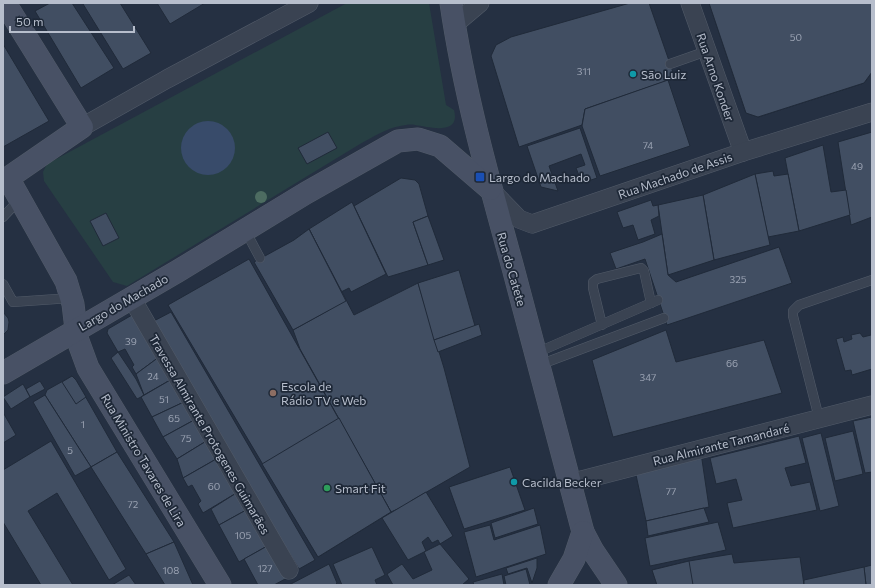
<svg xmlns="http://www.w3.org/2000/svg" width="875" height="588" viewBox="0 0 875 588" font-family="Commissioner,sans-serif">
<style>
.green{fill:#273f43}
.water{fill:#384b6a}
.building{fill:#414e62;stroke:#202a39}
.lines{fill:none;stroke-linecap:round;stroke-linejoin:round}
.lane-casing{stroke:#525b69;stroke-width:10}
.street-casing{stroke:#525b69;stroke-width:19}
.secondary-casing{stroke:#525b69;stroke-width:23}
.lane{stroke:#3a4352;stroke-width:9}
.street{stroke:#3a4352;stroke-width:18}
.secondary{stroke:#485165;stroke-width:22}
.tree{fill:#4d6c61}
.culture-dot{fill:#0f9aa8;stroke:#1e2837;stroke-width:1.5}
.transit-dot{fill:#1a4fb4;stroke:#1e2837;stroke-width:1.5}
.education-dot{fill:#8d6e63;stroke:#1e2837;stroke-width:1.5}
.leisure-dot{fill:#2e9e5b;stroke:#1e2837;stroke-width:1.5}
.labels{text-anchor:middle;dominant-baseline:central;stroke-width:3.5;stroke-linejoin:round;paint-order:stroke}
.number-label{font-size:10px;fill:#9aa2b2}
.poi-label{font-size:12px;fill:#b7becc;stroke:#1e2837;text-anchor:start}
.street-label{font-size:12px;fill:#b7becc;stroke:#1e2837}
</style>
<rect width="100%" height="100%" fill="#253042"/>
<path class="green" d="M347,3h82l17,102 8,5c7,26 -25,17 -39,15 -4,-1 -10,0 -15,1 -15,3 -27,11 -40,18l-233,142 -14,-4 -69,-101 -1,-9 4,-8z"/>
<circle class="water" cx="208" cy="148" r="27"/>
<g class="building">
<polygon points="50,3 72,3 114,68 81,88 35,11"/>
<polygon points="85,3 120,3 151,53 123,69 83,4"/>
<polygon points="157,3 205,3 170,24"/>
<polygon points="630,3 649,3 675,78 585,109 582,125 519,147 491,56 496,45 511,37"/>
<polygon points="709,3 820,3 823,38 746,66 761,108 850,76 867,48 864,3 872,3 872,72 864,83 758,117 746,113"/>
<polygon points="709,3 872,3 872,72 864,83 758,117 746,113"/>
<polygon points="3,44 49,121 3,147"/>
<polygon points="668,80 690,146 600,176 582,126 585,109"/>
<polygon points="580,128 597,178 582,183 576,168 585,165 581,154 549,166 558,191 541,187 527,146"/>
<polygon points="328,132 337,148 307,164 298,148"/>
<polygon points="872,132 872,217 851,225 838,142"/>
<polygon points="823,145 831,192 846,190 850,215 799,231 785,158"/>
<polygon points="773,171 774,176 788,174 799,231 768,237 755,174"/>
<polygon points="755,174 770,245 714,260 703,195"/>
<polygon points="401,178 415,180 419,184 428,216 413,222 428,265 388,277 354,206"/>
<polygon points="703,195 714,260 668,275 658,205"/>
<polygon points="651,200 653,206 658,205 659,216 651,220 655,234 638,240 633,225 623,228 617,212"/>
<polygon points="352,202 386,274 351,292 349,288 341,292 309,229"/>
<polygon points="106,213 119,238 103,246 90,221"/>
<polygon points="428,216 444,260 428,265 413,222"/>
<polygon points="309,229 354,315 418,283 444,368 470,467 411,501 423,520 413,527 400,508 391,512 300,349 293,330 329,310 294,240"/>
<polygon points="309,229 346,301 293,330 254,262 294,240"/>
<polygon points="662,234 668,275 676,282 779,247 792,283 667,325 645,259 616,269 610,253 643,242"/>
<polygon points="249,259 391,512 318,557 168,305"/>
<polygon points="459,270 475,326 434,340 418,283"/>
<polygon points="3,312 8,318 9,322 8,330 3,335"/>
<polygon points="171,312 315,560 299,569 150,323"/>
<polygon points="132,315 159,357 136,374 132,367 134,365 125,349 118,352 107,333 108,329"/>
<polygon points="479,324 482,335 438,352 434,340"/>
<polygon points="666,330 676,362 764,340 782,393 613,437 592,360"/>
<polygon points="871,330 872,330 872,369 852,375 851,370 845,371 836,339 843,337 844,342 852,339 851,335 860,333 863,337 871,335"/>
<polygon points="118,352 136,379 144,395 141,397 137,399 111,358"/>
<polygon points="159,357 172,379 144,395 136,374"/>
<polygon points="72,376 76,380 117,452 91,467 45,395 47,390"/>
<polygon points="72,376 76,380 86,397 76,404 62,382"/>
<polygon points="172,379 186,401 152,417 141,397"/>
<polygon points="40,381 45,389 30,397 26,389"/>
<polygon points="23,384 30,397 11,409 3,397"/>
<polygon points="45,395 91,467 75,476 33,402"/>
<polygon points="186,401 196,419 163,437 152,417"/>
<polygon points="4,414 16,435 3,443 3,415"/>
<polygon points="872,417 872,472 865,473 853,421"/>
<polygon points="339,418 391,512 318,557 262,464"/>
<polygon points="196,419 208,440 177,459 163,437"/>
<polygon points="853,431 863,474 835,481 825,438"/>
<polygon points="821,433 839,506 820,511 802,438"/>
<polygon points="799,436 806,463 785,468 791,486 810,482 817,510 733,528 727,503 742,500 736,479 716,484 710,458"/>
<polygon points="208,440 218,458 183,478 177,459"/>
<polygon points="51,441 126,569 109,580 57,493 28,511 73,585 41,585 3,522 3,470"/>
<polygon points="117,452 174,542 146,554 91,467"/>
<polygon points="701,453 709,507 646,521 636,475"/>
<polygon points="218,458 238,492 203,513 198,504 201,501 192,485 188,487 183,478"/>
<polygon points="510,467 525,510 464,529 449,487"/>
<polygon points="238,492 248,509 219,525 211,509"/>
<polygon points="426,492 453,536 440,544 438,540 432,543 428,537 422,542 426,551 408,560 382,518"/>
<polygon points="534,508 538,524 495,538 491,523"/>
<polygon points="704,508 709,522 648,536 646,521"/>
<polygon points="248,509 269,545 239,562 219,525"/>
<polygon points="718,522 726,550 650,566 645,538"/>
<polygon points="490,525 494,540 540,525 546,554 476,577 464,532"/>
<polygon points="174,542 193,585 165,585 146,554"/>
<polygon points="440,544 469,579 462,585 393,585 387,574 402,564 413,579 432,570 424,552"/>
<polygon points="269,545 287,578 274,585 258,585 244,559"/>
<polygon points="372,547 385,575 375,580 377,585 342,585 333,564"/>
<polygon points="732,554 734,563 800,557 804,585 657,585 652,570 689,561"/>
<polygon points="537,558 537,568 532,583 527,568 508,574 506,568"/>
<polygon points="689,561 693,585 657,585 652,570"/>
<polygon points="329,564 337,583 335,585 289,585"/>
<polygon points="872,565 872,585 866,585 864,567"/>
<polygon points="864,567 866,585 804,585 804,580"/>
<polygon points="526,569 530,585 506,585 504,576"/>
<polygon points="502,574 504,585 474,585 473,582"/>
<polygon points="129,575 136,585 112,585"/>
</g>
<g class="lines">
<defs>
<g id="lane">
<polyline points="670,64 707,51"/>
<polyline points="3,217 19,200"/>
<polyline points="245,230 260,258"/>
<polyline points="3,284 13,302 71,298"/>
<polyline points="602,325 593,288 593,282 597,279 641,268 644,271 651,303"/>
<polyline points="536,353 658,300"/>
<polyline points="539,365 664,318"/>
<polyline points="819,418 793,316 793,311 799,305 872,280"/>
</g>
<g id="street">
<polyline points="690,3 743,152"/>
<polyline points="454,25 480,3"/>
<polyline points="82,127 167,79 309,3"/>
<polyline points="490,189 519,219 532,224 743,152 872,112"/>
<polyline points="131,297 289,570"/>
<polyline points="570,483 872,405"/>
</g>
<g id="secondary">
<polyline points="5,3 82,127 8,178 66,281 73,304 77,338 88,368 220,585"/>
<path d="M451,3c13,90 38,178 62,265 24,88 47,176 70,264l10,19 23,34"/>
<polyline points="3,373 178,271 306,193 398,141 418,139 440,146 490,189"/>
<polyline points="559,585 574,559 583,532"/>
</g>
</defs>
<use href="#lane" class="lane-casing"/>
<use href="#street" class="street-casing"/>
<use href="#secondary" class="secondary-casing"/>
<use href="#lane" class="lane"/>
<use href="#street" class="street"/>
<use href="#secondary" class="secondary"/>
</g>
<circle class="tree" cx="261" cy="197" r="6"/>
<g class="culture-dot">
<circle cx="633" cy="74" r="4"/>
<circle cx="514" cy="482" r="4"/>
</g>
<rect class="transit-dot" x="475" y="172" width="10" height="10" rx="2"/>
<circle class="education-dot" cx="273" cy="393" r="4"/>
<circle class="leisure-dot" cx="327" cy="488" r="4"/>
<g class="labels">
<g class="number-label">
<text x="796" y="37">50</text>
<text x="584" y="71">311</text>
<text x="648" y="145">74</text>
<text x="857" y="166">49</text>
<text x="738" y="279">325</text>
<text x="131" y="341">39</text>
<text x="732" y="363">66</text>
<text x="153" y="376">24</text>
<text x="648" y="377">347</text>
<text x="164" y="399">51</text>
<text x="174" y="418">65</text>
<text x="83" y="424">1</text>
<text x="186" y="438">75</text>
<text x="70" y="450">5</text>
<text x="214" y="486">60</text>
<text x="671" y="491">77</text>
<text x="133" y="504">72</text>
<text x="243" y="535">105</text>
<text x="265" y="568">127</text>
<text x="171" y="570">108</text>
</g>
<g class="poi-label">
<text x="641" y="74">São Luiz</text>
<text x="489" y="177">Largo do Machado</text>
<text x="281" y="386">Escola de<tspan x="281" dy="14">Rádio TV e Web</tspan></text>
<text x="522" y="482">Cacilda Becker</text>
<text x="335" y="488">Smart Fit</text>
</g>
<g class="street-label">
<text transform="translate(716 77) rotate(71)">Rua Arno Konder</text>
<text transform="translate(675 175) rotate(-19)">Rua Machado de Assis</text>
<text transform="translate(512 269) rotate(74)">Rua do Catete</text>
<text transform="translate(123 302) rotate(-30)">Largo do Machado</text>
<text transform="translate(210 434) rotate(60)">Travessa Almirante Protogenes Guimarães</text>
<text transform="translate(721 444) rotate(-14)">Rua Almirante Tamandaré</text>
<text transform="translate(144 460) rotate(59)">Rua Ministro Tavares de Lira</text>
</g>
</g>
<rect width="875" height="588" fill="none" stroke="#b7becc" stroke-width="8"/>
<path d="M10 26v6h124v-6" fill="none" stroke="#b7becc" stroke-width="2"/>
<text x="16" y="26" font-size="12" fill="#b7becc" stroke="#1e2837" stroke-width="3" paint-order="stroke">50 m</text>
</svg>
